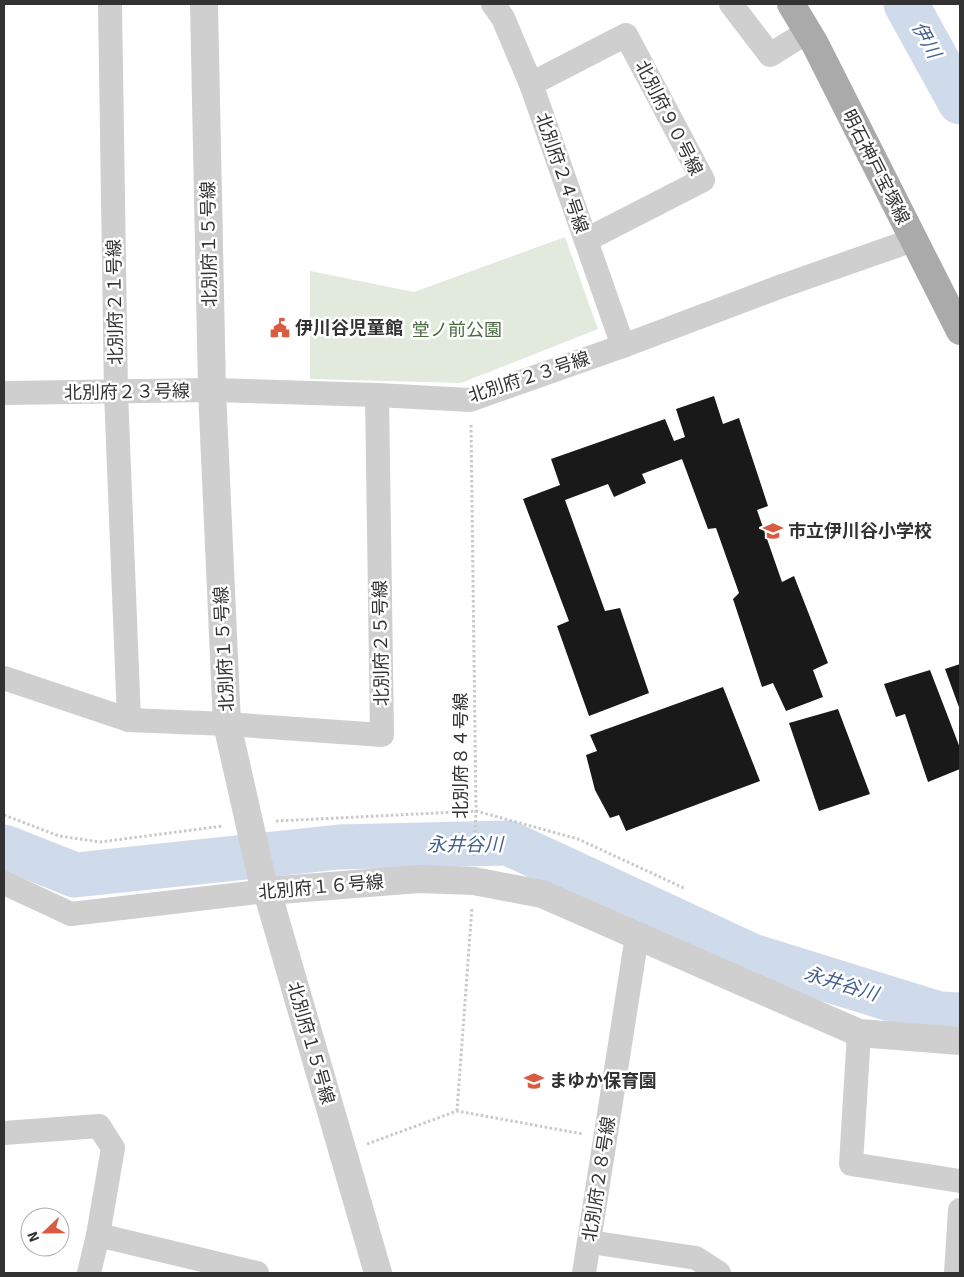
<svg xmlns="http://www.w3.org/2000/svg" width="964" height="1277" viewBox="0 0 964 1277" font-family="Signika,'Noto Sans JP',sans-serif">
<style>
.green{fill:#e2eade}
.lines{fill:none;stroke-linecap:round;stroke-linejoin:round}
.river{stroke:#cfdaeb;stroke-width:45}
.building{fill:#191919}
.path{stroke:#c9c9c9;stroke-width:3;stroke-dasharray:2.5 2.5;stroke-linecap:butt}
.minor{stroke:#cfcfcf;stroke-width:24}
.tertiary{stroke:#cfcfcf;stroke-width:28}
.primary{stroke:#aaa;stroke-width:28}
.labels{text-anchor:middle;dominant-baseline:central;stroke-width:5;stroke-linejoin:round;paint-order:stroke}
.street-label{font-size:18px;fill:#323232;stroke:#fff}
.poi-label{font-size:18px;font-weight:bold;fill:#323232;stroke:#fff;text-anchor:start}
.park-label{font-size:18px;fill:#4b6b41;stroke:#fff}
.water-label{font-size:19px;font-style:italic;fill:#446090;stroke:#fff}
</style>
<rect width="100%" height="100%" fill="#fff"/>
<polygon class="green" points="565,237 598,329 461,383 310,379 310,271 414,292"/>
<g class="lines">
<g class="river">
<polyline points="906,4 960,102"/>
<polyline points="4,847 75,875 339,847 508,843 752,956 939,1014 960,1015"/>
</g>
</g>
<g class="building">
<polygon points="714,396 723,424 739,418 768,506 757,510 782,582 794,576 828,663 813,670 823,697 786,711 773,683 762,687 733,599 739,593 716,528 708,529 682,459 642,474 646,483 614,497 608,484 565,500 605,611 620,608 649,693 589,716 557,626 569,621 523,499 560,485 551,459 665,419 674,441 685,437 676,409"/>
<polygon points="960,664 960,710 945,669"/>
<polygon points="930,670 960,748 960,769 928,782 905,714 896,717 884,684"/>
<polygon points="723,687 760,781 626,831 619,815 610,818 595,790 586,755 597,751 590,735"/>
<polygon points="838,709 870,794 819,811 789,723"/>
</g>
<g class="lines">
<g class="path">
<polyline points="471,425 476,811 474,856"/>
<polyline points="4,815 59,836 100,842 223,826"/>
<polyline points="276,821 476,811 578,839 686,889"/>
<polyline points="457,1111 472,907"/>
<polyline points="367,1144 457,1111 583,1134"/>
</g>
<g class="minor">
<polyline points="110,4 116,392 129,720"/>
<polyline points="493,4 503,18 531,84 623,346"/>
<polyline points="731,4 770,55 807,32"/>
<polyline points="531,84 626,35 703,180 586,240"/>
<polyline points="4,393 212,390 377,395 470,400 623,346 782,286 913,240"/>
<polyline points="4,678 129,720 227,724 382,735 377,395"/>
<polyline points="4,883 71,914 267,891"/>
<polyline points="859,1033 851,1164 960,1181"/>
<polyline points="4,1133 99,1126 113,1148 98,1235 89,1273"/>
<polyline points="98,1235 257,1273"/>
<polyline points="590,1242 696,1258 719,1273"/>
<polyline points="584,1273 637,936"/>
<polyline points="956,1273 960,1210"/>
</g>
<g class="tertiary">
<polyline points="204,4 212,390 227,724 261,875 267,891 378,1273"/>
<polyline points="267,891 419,879 474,881 542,894 859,1033 960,1041"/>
</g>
<polyline class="primary" points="791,4 815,44 960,331"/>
</g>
<defs>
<symbol id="civic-bare" viewBox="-9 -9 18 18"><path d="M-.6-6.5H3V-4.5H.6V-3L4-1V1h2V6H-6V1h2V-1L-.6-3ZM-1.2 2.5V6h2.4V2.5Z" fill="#db5a42" stroke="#fff" stroke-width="2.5" paint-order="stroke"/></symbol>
<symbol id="school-bare" viewBox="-9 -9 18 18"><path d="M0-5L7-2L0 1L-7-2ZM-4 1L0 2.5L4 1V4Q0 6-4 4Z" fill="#db5a42" stroke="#fff" stroke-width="2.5" paint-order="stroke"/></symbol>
</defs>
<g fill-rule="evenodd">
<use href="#civic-bare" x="266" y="314" width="28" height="28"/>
<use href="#school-bare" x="759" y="517" width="28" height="28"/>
<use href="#school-bare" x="520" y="1067" width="28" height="28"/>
</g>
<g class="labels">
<g class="street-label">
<text transform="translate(669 118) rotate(63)">北別府９０号線</text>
<text transform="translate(876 167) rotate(63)">明石神戸宝塚線</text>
<text transform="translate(562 173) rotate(71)">北別府２４号線</text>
<text transform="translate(209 244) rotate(-91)">北別府１５号線</text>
<text transform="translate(115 302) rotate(-91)">北別府２１号線</text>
<text transform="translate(529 377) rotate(-18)">北別府２３号線</text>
<text transform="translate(127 392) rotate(-1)">北別府２３号線</text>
<text transform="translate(381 643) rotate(-91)">北別府２５号線</text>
<text transform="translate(224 649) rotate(-93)">北別府１５号線</text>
<text transform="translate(461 756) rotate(-90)">北別府８４号線</text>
<text transform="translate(321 887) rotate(-5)">北別府１６号線</text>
<text transform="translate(311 1043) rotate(74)">北別府１５号線</text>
<text transform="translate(599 1179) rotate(-81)">北別府２８号線</text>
</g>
<g class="poi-label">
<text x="295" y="328">伊川谷児童館</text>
<text x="788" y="531">市立伊川谷小学校</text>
<text x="549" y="1081">まゆか保育園</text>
</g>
<g class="park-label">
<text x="457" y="330">堂ノ前公園</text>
</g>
<g class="water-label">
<text transform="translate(926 40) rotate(61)">伊川</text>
<text x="465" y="845">永井谷川</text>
<text transform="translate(841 984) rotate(17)">永井谷川</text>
</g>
</g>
<rect width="964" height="1277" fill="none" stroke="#323232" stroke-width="10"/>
<g transform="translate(45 1232) rotate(248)"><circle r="24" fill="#ffffff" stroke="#adadad"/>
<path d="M0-4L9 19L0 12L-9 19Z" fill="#db5a42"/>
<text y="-8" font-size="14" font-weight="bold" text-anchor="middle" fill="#323232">N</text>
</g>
</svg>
